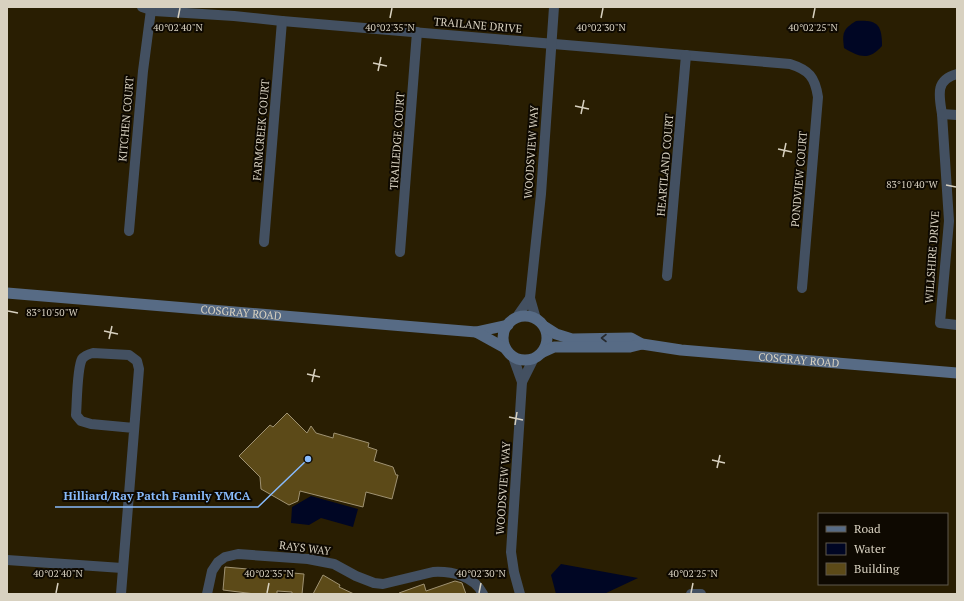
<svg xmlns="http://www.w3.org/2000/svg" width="964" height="601" viewBox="0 0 964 601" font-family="'PT Serif',serif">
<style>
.water{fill:#000624}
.building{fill:#5c4a18;stroke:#9f9272}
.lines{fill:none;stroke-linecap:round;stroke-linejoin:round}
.minor{stroke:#435061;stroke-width:10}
.secondary{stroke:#576b85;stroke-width:11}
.oneway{stroke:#282b2f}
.ticks{fill:none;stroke:#d8d1c0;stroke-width:1.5}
.labels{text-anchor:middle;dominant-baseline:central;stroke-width:4;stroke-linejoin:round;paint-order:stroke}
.street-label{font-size:11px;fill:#d8d1c0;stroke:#0e0901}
.ticks-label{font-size:10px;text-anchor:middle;fill:#d8d1c0;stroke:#0e0901;stroke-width:4;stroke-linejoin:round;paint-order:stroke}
.leader{fill:none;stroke:#88bbfc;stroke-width:1.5}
.callout-dot{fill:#88bbfc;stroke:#0e0901;stroke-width:1.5}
.callout-label{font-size:12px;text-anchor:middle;font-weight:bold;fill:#88bbfc;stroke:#0e0901;stroke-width:4;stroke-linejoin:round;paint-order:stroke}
</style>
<rect width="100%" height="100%" fill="#291e02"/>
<g class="water">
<path d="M856,21c21,-1 26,3 26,25 -13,15 -23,11 -38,2 -2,-15 -1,-19 12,-27z"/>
<polygon points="311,496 358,509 353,527 321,518 309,525 291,523 292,507"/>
<polygon points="561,564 638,578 604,594 556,594 551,575"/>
</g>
<g class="building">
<polygon points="287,413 307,433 311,426 316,433 333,438 334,433 369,443 368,447 377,450 374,461 393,467 396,475 398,475 392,499 366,492 363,507 300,491 298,501 289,505 261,489 260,477 239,456 270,425 273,427"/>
<polygon points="225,567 304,574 302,594 292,594 292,592 277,591 277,594 255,594 223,590"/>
<polygon points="323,575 340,585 339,587 354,594 313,594"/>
<polygon points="455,581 462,583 466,594 399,594 399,593 424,584 426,591"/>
</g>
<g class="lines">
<g class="minor">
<path d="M142,7l12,4 80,5 48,5 508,43c19,6 25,13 28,33l-16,191"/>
<path d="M957,74c-22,6 -18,21 -15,40l7,107 -9,102 17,2"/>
<polyline points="942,114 957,115"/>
<polyline points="129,231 143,71 151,10"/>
<polyline points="264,242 282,21"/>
<polyline points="400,252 417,32"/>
<polyline points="667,276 686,55"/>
<polyline points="516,318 530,298"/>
<polyline points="536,319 530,298 541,194 554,7"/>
<polyline points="513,357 522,382"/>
<polyline points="7,560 122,568"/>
<path d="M121,594l18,-225 -2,-8 -8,-6 -36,-2c-4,1 -8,2 -11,6 -5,9 -5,44 -6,56l5,6 10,3 43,4"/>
<path d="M207,594l5,-23 6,-9 7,-5 13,-3 70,5 26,5 22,12 18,7 9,1 50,-12c19,-1 41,4 50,22"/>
<polyline points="520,594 514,572 511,552 522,382 533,360"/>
<polyline points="691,594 701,594"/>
</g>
<g class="secondary">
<path id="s1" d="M7,293l469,39 32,-7"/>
<circle cx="525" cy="338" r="22"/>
<path id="s2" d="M545,327l11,7 16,5 59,-1 11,6 39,6 276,23"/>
<polyline points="476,332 505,348"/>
<polyline points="543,352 554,347 630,347 642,344"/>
</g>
</g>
<defs><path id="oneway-chevron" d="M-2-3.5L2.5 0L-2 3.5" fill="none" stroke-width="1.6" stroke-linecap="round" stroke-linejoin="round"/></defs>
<use class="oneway" href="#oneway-chevron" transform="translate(604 338) rotate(180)"/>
<path class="ticks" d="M178,18l2,-10M390,18l2,-10M601,18l2,-10M813,18l2,-10M373,63l14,3M378,71l3,-14M575,106l14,3M581,114l3,-14M778,149l14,3M783,157l3,-14M946,185l10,2M8,311l10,2M104,331l14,3M109,339l3,-13M307,374l13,3M312,382l3,-13M509,417l14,3M515,425l2,-13M712,460l13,3M717,468l3,-13M56,593l2,-10M267,593l2,-10M479,593l2,-10M691,593l2,-10"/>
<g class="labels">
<g class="street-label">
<text transform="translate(478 25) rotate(5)">TRAILANE DRIVE</text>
<text transform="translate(126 119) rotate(-85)">KITCHEN COURT</text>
<text transform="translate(261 130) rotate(-85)">FARMCREEK COURT</text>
<text transform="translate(397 141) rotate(-86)">TRAILEDGE COURT</text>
<text transform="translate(531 152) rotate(-86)">WOODSVIEW WAY</text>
<text transform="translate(665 165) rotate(-85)">HEARTLAND COURT</text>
<text transform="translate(799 179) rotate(-85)">PONDVIEW COURT</text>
<text transform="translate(932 257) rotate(-86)">WILLSHIRE DRIVE</text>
<text stroke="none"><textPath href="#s1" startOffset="235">COSGRAY ROAD</textPath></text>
<text stroke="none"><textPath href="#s2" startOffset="259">COSGRAY ROAD</textPath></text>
<text transform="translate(503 488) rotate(-86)">WOODSVIEW WAY</text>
<text transform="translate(305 548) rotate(7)">RAYS WAY</text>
</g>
</g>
<g class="ticks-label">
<text x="178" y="31">40°02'40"N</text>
<text x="390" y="31">40°02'35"N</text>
<text x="601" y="31">40°02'30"N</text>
<text x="813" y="31">40°02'25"N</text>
<text x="912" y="188">83°10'40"W</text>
<text x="52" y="316">83°10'50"W</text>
<text x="58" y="577">40°02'40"N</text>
<text x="269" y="577">40°02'35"N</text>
<text x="481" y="577">40°02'30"N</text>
<text x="693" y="577">40°02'25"N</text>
</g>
<path class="leader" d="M308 459L258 507H55"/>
<circle class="callout-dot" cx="308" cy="459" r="4"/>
<g class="callout-label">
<text x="157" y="500">Hilliard/Ray Patch Family YMCA</text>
</g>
<rect width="964" height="601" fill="none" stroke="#d8d1c0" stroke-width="16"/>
<rect x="818" y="513" width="130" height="72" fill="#0e0901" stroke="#5f594d"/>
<rect x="826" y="526" width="20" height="6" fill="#576b85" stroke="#5f594d"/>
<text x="854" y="533" font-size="12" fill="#d8d1c0">Road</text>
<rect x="826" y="543" width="20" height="12" fill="#000624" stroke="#5f594d"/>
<text x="854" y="553" font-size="12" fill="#d8d1c0">Water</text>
<rect x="826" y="563" width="20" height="12" fill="#5c4a18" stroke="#5f594d"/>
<text x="854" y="573" font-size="12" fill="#d8d1c0">Building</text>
</svg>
